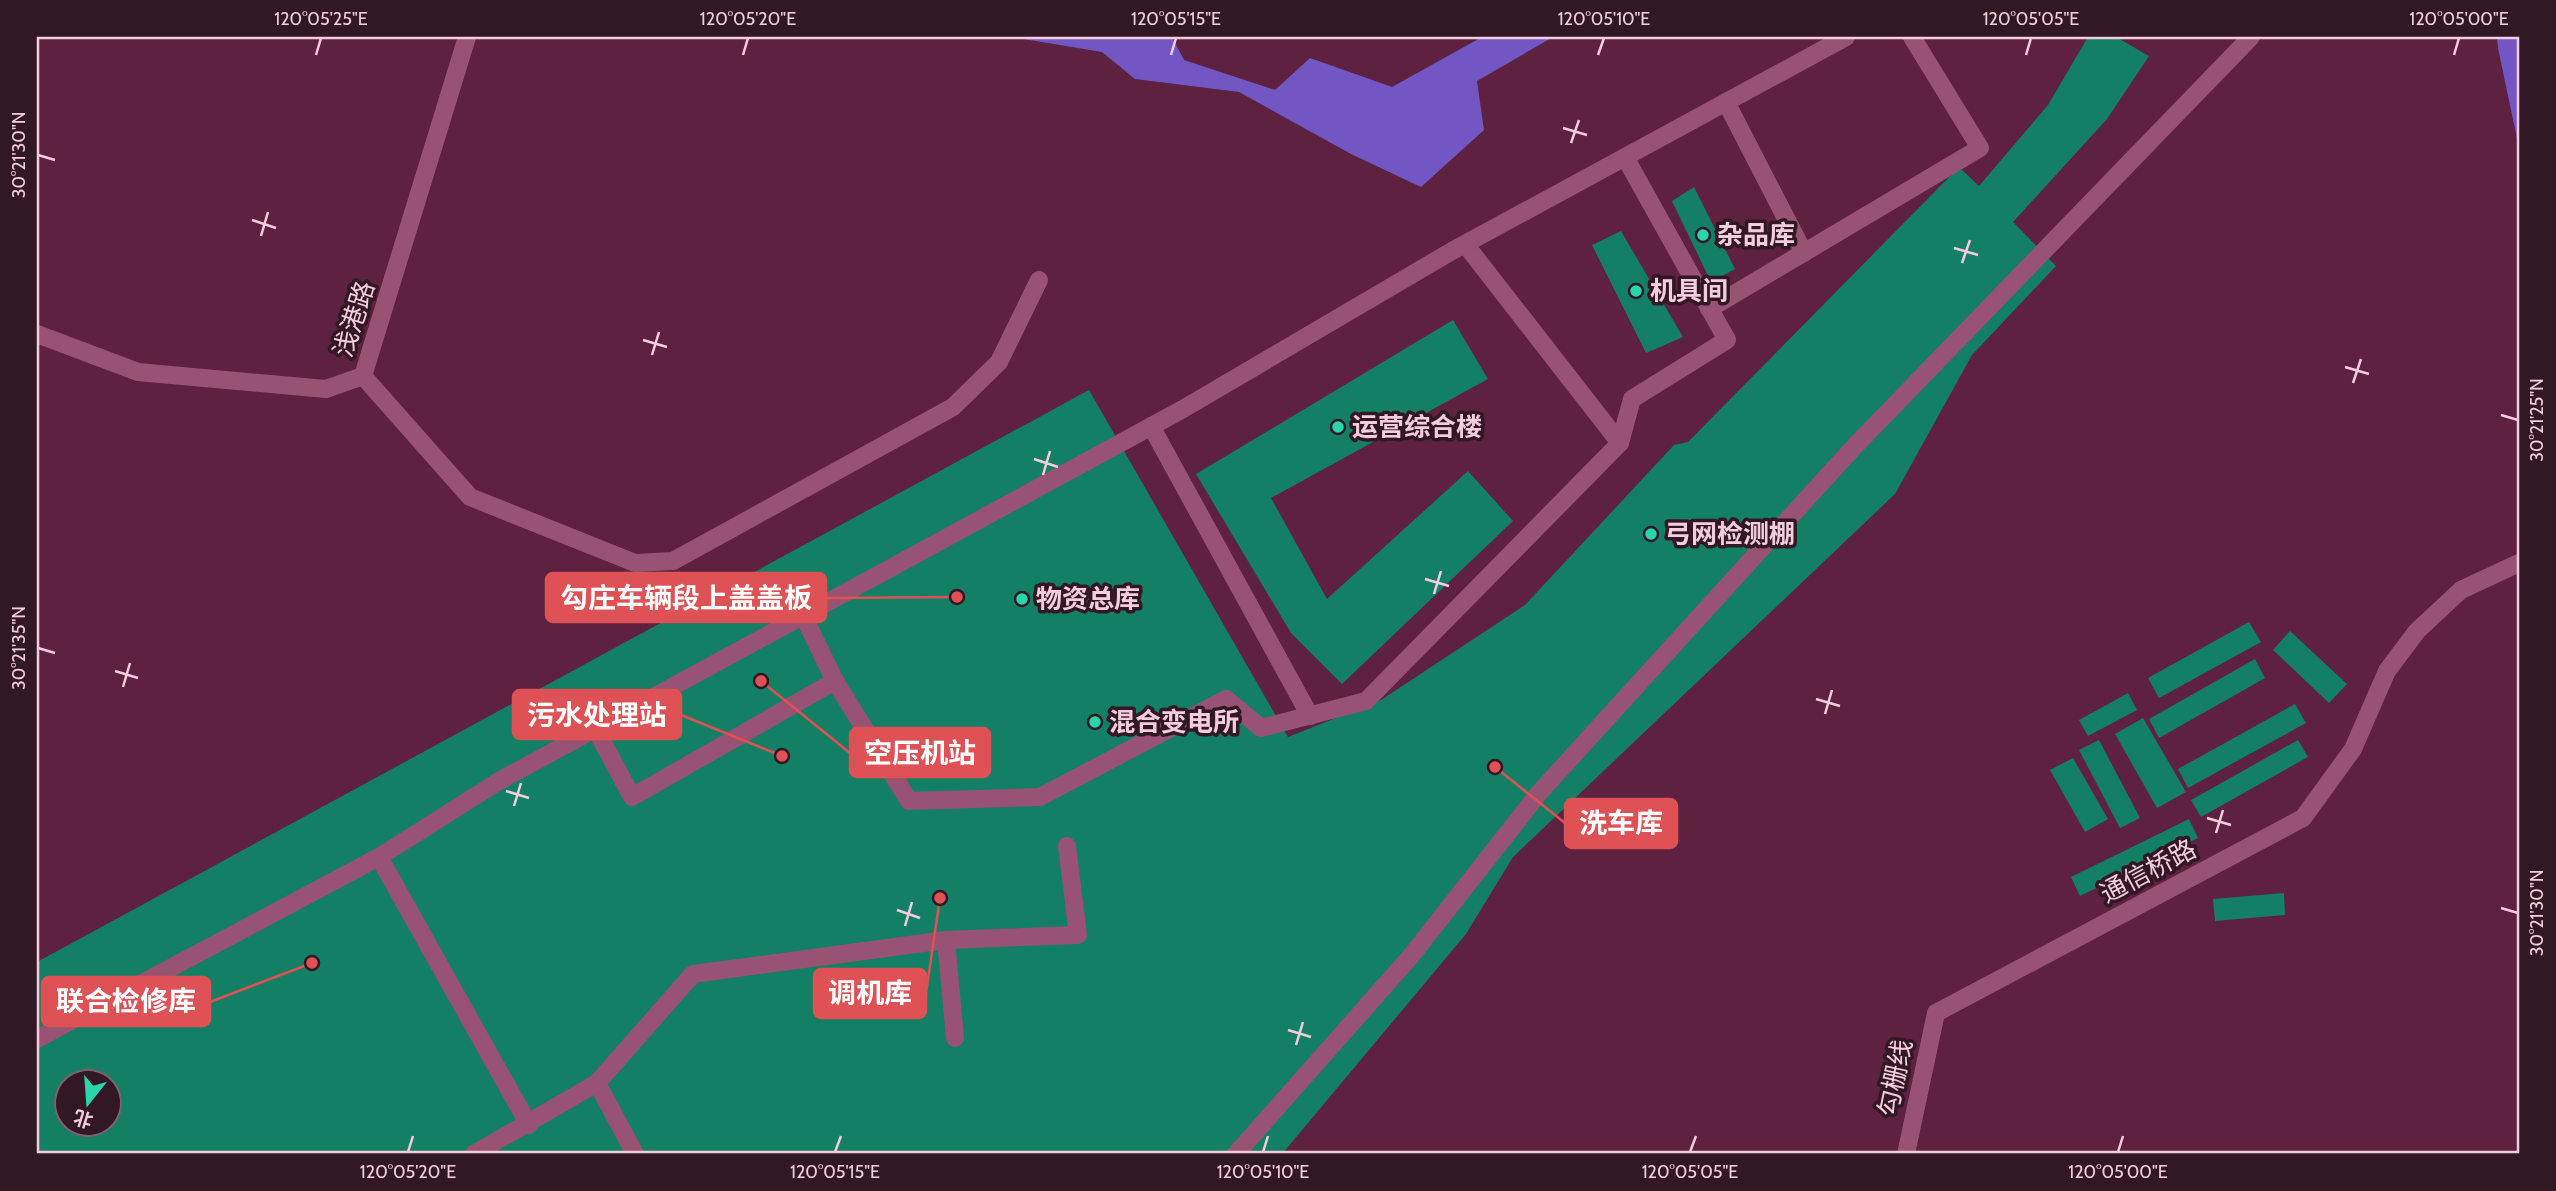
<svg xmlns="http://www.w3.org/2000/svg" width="2556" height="1191" viewBox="0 0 2556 1191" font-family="Cabin,'Noto Sans SC',sans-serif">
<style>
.water{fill:#7256c4}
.building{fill:#137f65;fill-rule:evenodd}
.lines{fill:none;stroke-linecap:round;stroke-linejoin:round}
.minor{stroke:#985272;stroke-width:18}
.ticks{fill:none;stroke:#f4cddd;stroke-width:2.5}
.poi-dot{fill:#2ad5ac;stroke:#321724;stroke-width:2.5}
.labels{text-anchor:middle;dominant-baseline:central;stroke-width:7;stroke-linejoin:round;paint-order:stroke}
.poi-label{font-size:26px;font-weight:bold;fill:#f4cddd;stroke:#321724;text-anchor:start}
.street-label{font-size:26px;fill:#f4cddd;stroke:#321724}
.leader{fill:none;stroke:#de5155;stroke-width:2.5}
.callout-dot{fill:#de5155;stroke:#321724;stroke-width:2.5}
.callout{fill:#de5155;stroke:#de5155;stroke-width:2.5}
.callout-label{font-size:28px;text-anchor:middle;font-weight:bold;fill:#fff}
.neatline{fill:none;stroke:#f4cddd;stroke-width:2.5}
.ticks-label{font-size:18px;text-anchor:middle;fill:#f4cddd}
</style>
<rect width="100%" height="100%" fill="#5e2140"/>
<g class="water">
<polygon points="1012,37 1172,37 1184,60 1275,90 1310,58 1392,87 1482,37 1553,37 1477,81 1484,130 1421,187 1351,154 1239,92 1135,79 1102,52"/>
<polygon points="2497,37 2519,37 2519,148 2498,48"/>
</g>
<g class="building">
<path d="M2088,37h28l33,19 -42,63 -94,103 43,44 -84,89 -77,139 -382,363 -47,77 -184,220h-1245v-192l1052,-572 199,347 93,-37 144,-95 149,-160 14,-3 271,-275 20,19 69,-81zM66,1082h42v42h-42z"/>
<polygon points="1694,187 1735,269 1711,282 1672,201"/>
<polygon points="1621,231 1683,337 1646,353 1592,245"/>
<polygon points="1453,320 1488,379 1271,498 1327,599 1468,471 1513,521 1342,684 1291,633 1196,474"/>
<polygon points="2249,622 2261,642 2159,698 2148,678"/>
<polygon points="2290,631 2347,684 2329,703 2273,650"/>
<polygon points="2255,659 2265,678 2159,738 2149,719"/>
<polygon points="2128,693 2137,710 2088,736 2079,720"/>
<polygon points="2295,704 2306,723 2188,788 2178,769"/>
<polygon points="2143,718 2186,792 2157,808 2115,734"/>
<polygon points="2099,740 2140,818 2120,828 2079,750"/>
<polygon points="2298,740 2308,757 2201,817 2191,800"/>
<polygon points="2073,758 2108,819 2085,832 2050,770"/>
<polygon points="2189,819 2198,838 2080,896 2071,877"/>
<polygon points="2284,893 2285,915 2215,921 2213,899"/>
</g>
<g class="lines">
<g class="minor">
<polyline points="1726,102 1804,253"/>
<polyline points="1709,309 1980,148 1912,37"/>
<polyline points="37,334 138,372 326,389 363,376 467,37"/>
<polyline points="363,376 470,497 635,563 673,561 953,407 999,362 1039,280"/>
<polyline points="1151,426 1310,716"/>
<polyline points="1620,443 1632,399 1727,340 1625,157"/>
<polyline points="803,615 835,681 909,801 1040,797 1226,699 1261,728 1366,701 1620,443 1465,244"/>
<polyline points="595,728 632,797 835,681"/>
<polyline points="379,857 499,781 1183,409 1452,251 1846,37"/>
<polyline points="955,1038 946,940 1078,935 1067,846"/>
<polyline points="37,1039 379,857 529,1125"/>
<polyline points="597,1083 635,1154"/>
<polyline points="474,1154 597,1083 693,974 946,940"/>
<polyline points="1236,1154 1411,956 1539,793 1853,448 2251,37"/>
<polyline points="1906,1154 1936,1013 2303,818 2353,749 2387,671 2417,631 2461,590 2519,563"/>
</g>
</g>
<path class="ticks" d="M316,55l5,-17M743,55l5,-17M1171,55l5,-17M1598,55l6,-17M2026,55l5,-17M2454,55l5,-17M1563,128l24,7M1571,143l8,-23M38,155l17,5M252,220l24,8M261,236l7,-24M1954,248l24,7M1962,263l8,-23M643,340l24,7M652,355l7,-23M2345,367l24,7M2353,383l8,-24M2501,415l17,5M1034,459l24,8M1043,475l7,-24M1425,579l24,7M1434,594l7,-23M38,648l17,5M115,671l23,7M123,687l7,-24M1816,699l24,7M1825,714l7,-24M506,791l23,7M514,806l7,-23M2207,818l24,7M2216,833l7,-23M2501,908l17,5M897,910l23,8M905,926l7,-24M1288,1030l23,7M1296,1045l7,-23M408,1152l5,-16M835,1152l6,-16M1263,1152l5,-16M1690,1152l6,-16M2118,1152l5,-16"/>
<g class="poi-dot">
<circle cx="1703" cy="235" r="7"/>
<circle cx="1636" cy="291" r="7"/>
<circle cx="1338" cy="427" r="7"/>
<circle cx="1651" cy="534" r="7"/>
<circle cx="1022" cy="599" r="7"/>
<circle cx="1095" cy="722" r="7"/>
</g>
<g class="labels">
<g class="poi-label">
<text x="1717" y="235">杂品库</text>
<text x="1650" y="291">机具间</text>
<text x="1352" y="427">运营综合楼</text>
<text x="1665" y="534">弓网检测棚</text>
<text x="1036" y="599">物资总库</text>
<text x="1109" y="722">混合变电所</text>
</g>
<g class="street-label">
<text transform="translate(354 319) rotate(-72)">浅港路</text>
<text transform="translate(2148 871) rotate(-28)">通信桥路</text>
<text transform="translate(1895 1078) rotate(-78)">勾栅线</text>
</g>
</g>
<path class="leader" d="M957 597L826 598M782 756L681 715M761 681L850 753M1495 767L1565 823M940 898L926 993M312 963L210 1002"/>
<g class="callout-dot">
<circle cx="957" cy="597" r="7"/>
<circle cx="782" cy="756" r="7"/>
<circle cx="761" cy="681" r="7"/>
<circle cx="1495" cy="767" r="7"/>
<circle cx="940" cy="898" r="7"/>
<circle cx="312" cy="963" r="7"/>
</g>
<g class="callout">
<rect x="546" y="573" width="280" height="49" rx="7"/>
<rect x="513" y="690" width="168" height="49" rx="7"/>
<rect x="850" y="728" width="140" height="49" rx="7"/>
<rect x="1565" y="799" width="112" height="49" rx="7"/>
<rect x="814" y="969" width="112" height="49" rx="7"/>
<rect x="42" y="977" width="168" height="49" rx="7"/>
</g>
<g class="callout-label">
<text x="686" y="608">勾庄车辆段上盖盖板</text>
<text x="597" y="725">污水处理站</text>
<text x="920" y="763">空压机站</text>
<text x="1621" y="833">洗车库</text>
<text x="870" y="1003">调机库</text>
<text x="126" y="1011">联合检修库</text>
</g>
<rect width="2556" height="1191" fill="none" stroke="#321724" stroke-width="77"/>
<g transform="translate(88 1103) rotate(197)"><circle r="33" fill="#321724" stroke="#80606e" stroke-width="2"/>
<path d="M0-5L12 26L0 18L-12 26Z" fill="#2ad5ac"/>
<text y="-10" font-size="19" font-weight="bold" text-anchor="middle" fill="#f4cddd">北</text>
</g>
<rect x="38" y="38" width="2480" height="1114" class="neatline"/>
<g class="ticks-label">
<text x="321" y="25">120°05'25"E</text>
<text x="748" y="25">120°05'20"E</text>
<text x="1176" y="25">120°05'15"E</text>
<text x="1604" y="25">120°05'10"E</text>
<text x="2031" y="25">120°05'05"E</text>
<text x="2459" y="25">120°05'00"E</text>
<text transform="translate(19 155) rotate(-90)" y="6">30°21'30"N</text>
<text transform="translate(2537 420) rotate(-90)" y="6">30°21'25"N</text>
<text transform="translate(19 648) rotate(-90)" y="6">30°21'35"N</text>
<text transform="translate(2537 913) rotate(-90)" y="6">30°21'30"N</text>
<text x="408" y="1178">120°05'20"E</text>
<text x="835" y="1178">120°05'15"E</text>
<text x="1263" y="1178">120°05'10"E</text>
<text x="1690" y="1178">120°05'05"E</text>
<text x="2118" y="1178">120°05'00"E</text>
</g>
</svg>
